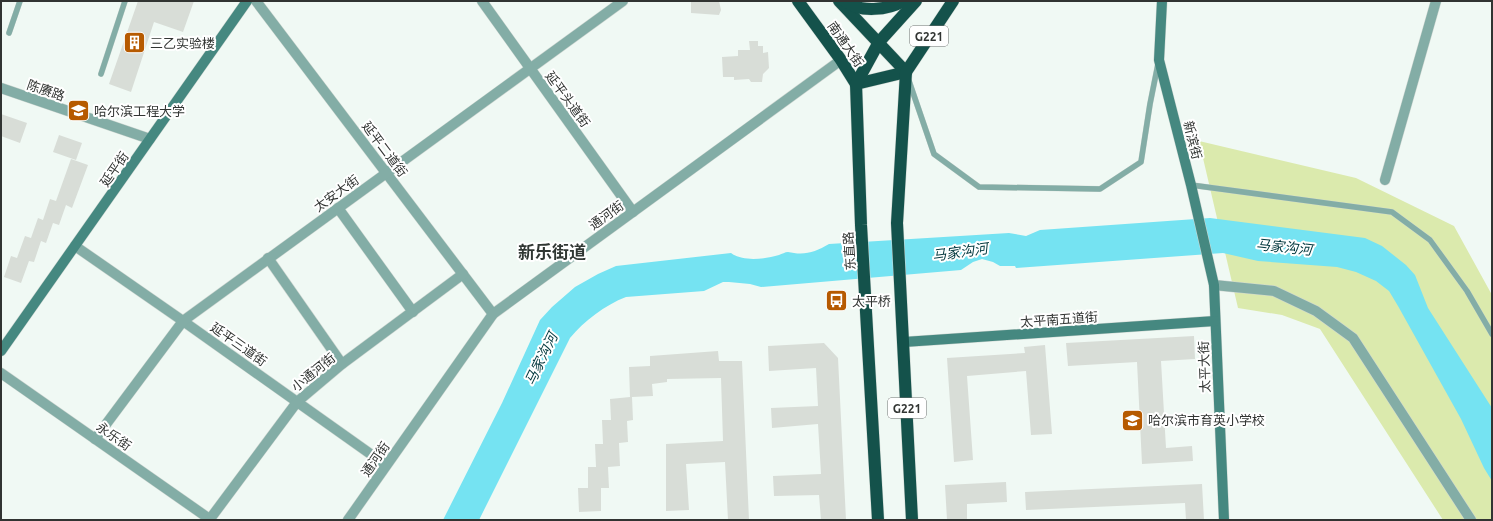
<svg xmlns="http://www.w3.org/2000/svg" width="1493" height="521" viewBox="0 0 1493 521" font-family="Ubuntu,'Noto Sans SC',sans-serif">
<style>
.green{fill:#dbeaad}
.water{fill:#75e3f2}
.building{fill:#d8ddd7}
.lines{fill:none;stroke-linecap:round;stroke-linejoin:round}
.lane-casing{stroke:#ced6d1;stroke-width:6}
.street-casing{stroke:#ced6d1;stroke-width:11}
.secondary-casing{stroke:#ced6d1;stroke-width:11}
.highway-casing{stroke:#ced6d1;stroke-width:13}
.lane{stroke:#83ada6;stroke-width:5.5}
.street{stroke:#83ada6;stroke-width:10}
.secondary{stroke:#458880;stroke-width:10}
.highway{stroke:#14524b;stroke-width:12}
.labels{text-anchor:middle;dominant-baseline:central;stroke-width:4;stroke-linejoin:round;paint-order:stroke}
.shield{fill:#fff;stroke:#6f7170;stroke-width:1}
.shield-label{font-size:12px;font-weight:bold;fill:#313432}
.poi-label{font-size:13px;fill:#313432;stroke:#fff;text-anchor:start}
.street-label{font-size:13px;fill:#313432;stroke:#fff}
.water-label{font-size:14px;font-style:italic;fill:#00373d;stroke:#fff}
.district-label{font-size:17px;font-weight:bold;fill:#303733;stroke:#fff}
</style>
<rect width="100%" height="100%" fill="#f0f9f4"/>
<polygon class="green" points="1199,141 1356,178 1454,226 1492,295 1492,520 1443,520 1320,329 1282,315 1238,308"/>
<path class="water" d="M1210,218l155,20 17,8 24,19 9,10 13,33 64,100v73l-8,-13 -23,-49 -63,-113 -9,-15 -13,-10 -20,-9 -19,-5 -79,-6 -35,-8 -207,15 -1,-2h-15l-7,-4 -11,-3 -9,3 -12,8 -200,17 -11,-3 -21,-2h-6l-19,9 -78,6c-21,8 -42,24 -56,41l-91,182h-36l59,-117 38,-83 12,-13 23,-20 23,-13 18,-8 115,-13c12,9 34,6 48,2 3,-1 6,-3 9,-3 2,0 4,1 6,1 13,2 23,-2 35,-9l180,-11 17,3 14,-6z"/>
<g class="building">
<polygon points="138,1 194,1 183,32 154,22 131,92 109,84"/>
<polygon points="691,1 719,1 721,10 719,15 691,13"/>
<polygon points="749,41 758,41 758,46 763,46 763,53 768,52 769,68 763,74 762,82 751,82 749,79 734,80 734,77 723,77 722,57 738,56 738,50 750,50"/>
<polygon points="1,114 27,123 20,143 1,136"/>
<polygon points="59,135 82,143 76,160 53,152"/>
<polygon points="71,159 88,165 72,208 66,205 59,225 53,223 46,243 41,241 34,262 29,261 21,283 4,277 11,256 17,258 25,236 31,238 38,218 43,220 50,199 56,201"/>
<polygon points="1194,336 1195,359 1161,361 1166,448 1192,446 1193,461 1142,464 1137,362 1068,366 1066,343"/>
<polygon points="824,343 838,358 846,520 821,520 819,495 774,496 773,476 821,474 818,424 772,428 771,408 818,406 816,368 769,371 768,346"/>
<polygon points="1045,345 1052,434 1031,435 1026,371 967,376 973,460 954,462 947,358 1025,353 1024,347"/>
<polygon points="718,351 719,361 742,361 749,520 728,520 725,462 686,464 689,510 666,511 666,444 723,441 721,378 667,379 667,382 652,384 653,396 632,397 633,420 627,421 628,442 619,443 620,466 608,467 609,488 601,488 601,511 579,512 578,488 588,488 588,467 596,467 595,444 603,444 602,420 611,420 610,399 630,397 629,367 650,366 650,356"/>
<polygon points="1006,482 1007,502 967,504 967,520 947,520 945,485"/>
<polygon points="1202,484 1204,520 1186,520 1185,503 1026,510 1025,492"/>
</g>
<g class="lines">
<defs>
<g id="lane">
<polyline points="9,33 20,1"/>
<polyline points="101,74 125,1"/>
<polyline points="909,81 934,154 979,187 1100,189 1141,162 1150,104 1158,64"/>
<polyline points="1191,185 1392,212 1430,240 1467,291 1492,334"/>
</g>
<g id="street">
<polyline points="256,1 493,314"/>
<polyline points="482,1 633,212"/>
<polyline points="1,88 150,139"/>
<polyline points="1385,180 1436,1"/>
<polyline points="338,208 413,312"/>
<polyline points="75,246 183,321 386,465"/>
<polyline points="268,258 342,364"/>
<polyline points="1214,285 1274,291 1316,311 1353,338 1471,520"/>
<polyline points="1,373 211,520"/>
<polyline points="95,439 183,321 623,1"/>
<polyline points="210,519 297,402 342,364 463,274"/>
<polyline points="348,520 493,314 841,60"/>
</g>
<g id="secondary">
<polyline points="1162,1 1159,60 1191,185 1214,285 1224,520"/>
<polyline points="904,342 1215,321"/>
<polyline points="1,351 247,1"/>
</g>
<g id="highway">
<polyline points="798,1 841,60 856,84"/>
<polyline points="839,1 906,72"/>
<path d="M845,1c15,12 43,9 58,0"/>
<polyline points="856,84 906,72"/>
<polyline points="878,520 861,225 856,84 879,42 916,1"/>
<polyline points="912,520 897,223 906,72 953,1"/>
</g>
</defs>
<use href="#lane" class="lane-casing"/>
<use href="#street" class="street-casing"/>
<use href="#secondary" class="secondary-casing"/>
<use href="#highway" class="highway-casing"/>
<use href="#lane" class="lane"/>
<use href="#street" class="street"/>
<use href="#secondary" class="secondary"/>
<use href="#highway" class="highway"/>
</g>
<defs>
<symbol id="building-square" viewBox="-11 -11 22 22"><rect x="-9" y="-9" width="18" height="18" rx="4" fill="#b65a00" stroke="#fff"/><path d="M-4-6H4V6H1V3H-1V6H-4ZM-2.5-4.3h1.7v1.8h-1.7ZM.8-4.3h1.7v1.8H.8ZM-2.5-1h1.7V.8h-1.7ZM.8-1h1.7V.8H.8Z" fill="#fff"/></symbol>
<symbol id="university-square" viewBox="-11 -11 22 22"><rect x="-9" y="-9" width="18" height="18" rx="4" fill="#b65a00" stroke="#fff"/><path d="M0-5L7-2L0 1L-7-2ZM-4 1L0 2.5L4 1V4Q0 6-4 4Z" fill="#fff"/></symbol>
<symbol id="bus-square" viewBox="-11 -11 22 22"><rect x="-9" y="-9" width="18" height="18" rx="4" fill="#b65a00" stroke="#fff"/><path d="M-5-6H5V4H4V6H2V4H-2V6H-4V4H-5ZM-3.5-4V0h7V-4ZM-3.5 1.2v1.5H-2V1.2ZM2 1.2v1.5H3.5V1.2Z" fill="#fff"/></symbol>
<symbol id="school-square" viewBox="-11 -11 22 22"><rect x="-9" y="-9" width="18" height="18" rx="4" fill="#b65a00" stroke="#fff"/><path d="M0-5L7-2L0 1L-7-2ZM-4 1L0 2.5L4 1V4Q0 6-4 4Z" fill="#fff"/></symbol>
</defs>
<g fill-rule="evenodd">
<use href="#building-square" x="122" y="30" width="25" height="25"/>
<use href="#university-square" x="66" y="98" width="25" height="25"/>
<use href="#bus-square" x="824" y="288" width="25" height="25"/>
<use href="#school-square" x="1120" y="408" width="25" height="25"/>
</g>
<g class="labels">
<g class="shield">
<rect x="910" y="26" width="38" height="20" rx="3"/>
<rect x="888" y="398" width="38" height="20" rx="3"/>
</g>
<g class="shield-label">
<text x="929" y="36">G221</text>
<text x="907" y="408">G221</text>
</g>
<g class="poi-label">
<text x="150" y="43">三乙实验楼</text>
<text x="94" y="111">哈尔滨工程大学</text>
<text x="852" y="301">太平桥</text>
<text x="1148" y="420">哈尔滨市育英小学校</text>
</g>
<g class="street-label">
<text transform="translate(846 44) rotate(55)">南通大街</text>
<text transform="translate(46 90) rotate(19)">陈赓路</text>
<text transform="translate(568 99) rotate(54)">延平头道街</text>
<text transform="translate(1193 140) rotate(76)">新滨街</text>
<text transform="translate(385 149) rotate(53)">延平二道街</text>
<text transform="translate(114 169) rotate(-55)">延平街</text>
<text transform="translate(336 193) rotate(-36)">太安大街</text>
<text transform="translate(606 215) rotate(-36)">通河街</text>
<text transform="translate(849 251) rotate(-94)">东直路</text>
<text transform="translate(1059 319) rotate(-4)">太平南五道街</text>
<text transform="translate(239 344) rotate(35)">延平三道街</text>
<text transform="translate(1204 367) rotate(-92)">太平大街</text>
<text transform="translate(313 372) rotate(-39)">小通河街</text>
<text transform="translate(114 436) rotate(35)">永乐街</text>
<text transform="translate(375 459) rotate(-55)">通河街</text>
</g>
<g class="water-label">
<text transform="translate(1284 247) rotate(6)">马家沟河</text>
<text transform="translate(960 252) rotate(-8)">马家沟河</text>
<text transform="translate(541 359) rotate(-64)">马家沟河</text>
</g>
<g class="district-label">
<text x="552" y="251">新乐街道</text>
</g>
</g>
<rect width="1493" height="521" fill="none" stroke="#313432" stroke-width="4"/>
</svg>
